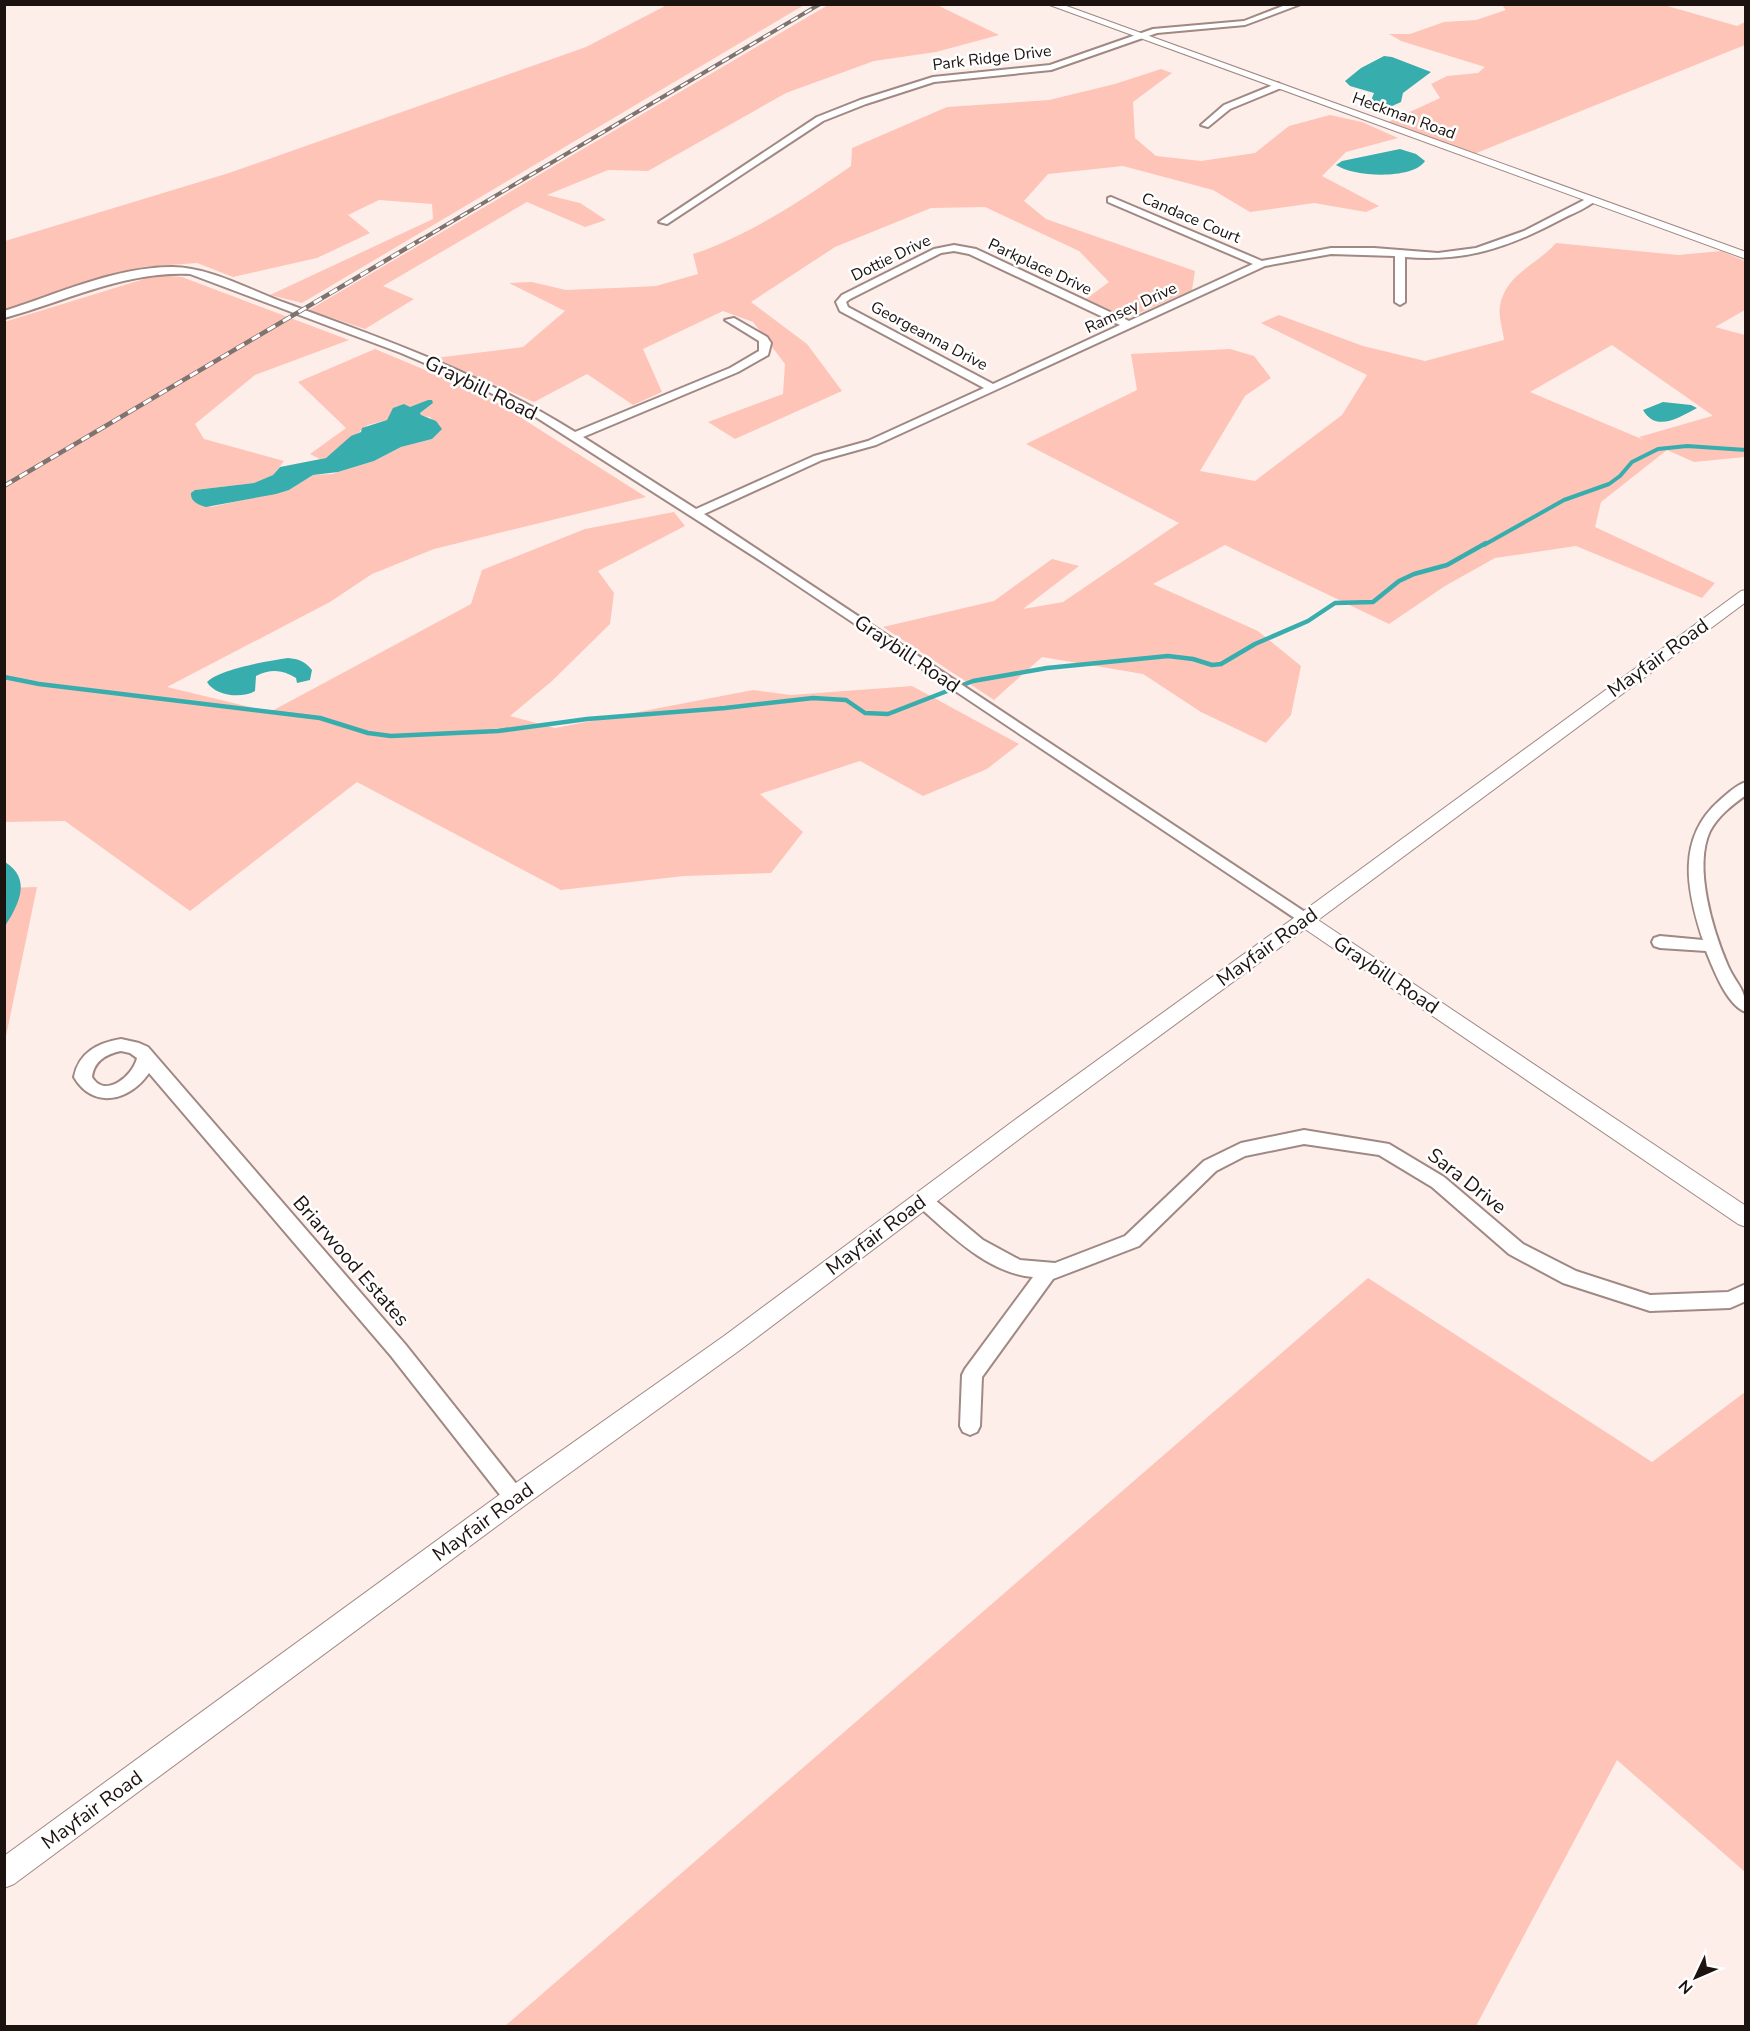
<svg xmlns="http://www.w3.org/2000/svg" width="1750" height="2031" viewBox="0 0 1750 2031" font-family="'Nunito Sans',sans-serif">
<style>
.green{fill:#fec4b7;fill-rule:evenodd}
.water{fill:#38adad}
.lines{fill:none;stroke-linecap:round;stroke-linejoin:round}
.stream-far1{stroke:#38adad;stroke-width:4}
.stream{stroke:#38adad;stroke-width:4.5}
.minor-casing{stroke:#a08883;stroke-width:4}
.tertiary-casing{stroke:#a08883;stroke-width:2}
.minor{fill:#fff;fill-rule:evenodd}
.tertiary{fill:#fff;fill-rule:evenodd}
.rail-far1-casing{stroke:#7f7370;stroke-width:4}
.rail-casing{stroke:#7f7370;stroke-width:4.5}
.rail-far1{stroke:#fff;stroke-width:2;stroke-dasharray:8;stroke-linecap:butt}
.rail{stroke:#fff;stroke-width:3;stroke-dasharray:9;stroke-linecap:butt}
.labels{text-anchor:middle;dominant-baseline:central;stroke-width:5;stroke-linejoin:round;paint-order:stroke}
.far-street-label{font-size:16px;fill:#1c1311;stroke:#fff}
.street-label{font-size:20px;fill:#1c1311;stroke:#fff}
</style>
<rect width="100%" height="100%" fill="#feeeea"/>
<g class="green">
<polygon points="1501,4 1664,5 1737,26 1745,22 1745,45 1474,154 1388,122 1440,98 1431,84 1447,76 1478,73 1485,67 1401,41 1389,34 1410,34 1444,22 1476,20 1506,10"/>
<polygon points="667,5 804,5 302,303 270,295 433,219 432,204 379,200 348,215 370,233 317,258 233,277 197,263 142,267 5,310 5,241 229,173 586,47"/>
<polygon points="828,5 937,5 999,35 936,52 874,61 786,93 648,171 608,170 547,195 580,203 606,220 585,227 527,202 383,286 414,299 365,329 309,310"/>
<path d="M1161,69l11,4 -39,29 2,36 21,18 45,5 54,-8 34,-27 41,-11 32,7 36,16 -52,14 -24,24 57,30 -13,6 -52,-9 -64,9 -37,-22 -90,-24 -75,8 -24,27 22,18 149,52 -3,19 -64,28 -42,-19 23,-17 -30,-31 -94,-44 -54,1 -96,39 -84,55 56,42 35,47 -107,48 -27,-17 75,-28 2,-30 -32,-42 -30,-11 -80,38 19,43 -29,13 -46,-31 -53,28 -99,-44 88,-11 42,-36 -56,-28 23,-1 34,8 71,-3 19,-1 42,-12 -5,-20c57,-19 109,-54 158,-88l1,-18 95,-41 102,-7 66,-16z"/>
<path d="M1556,243l122,12 43,-4 24,10v49l-30,17 30,8v122l-51,5 -27,-12 -66,52 -6,25 120,56 -13,15 -126,-52 -81,12 -50,28 -56,38 -164,-79 -72,39 105,47 43,35 -10,49 -25,28 -65,-31 -58,-38 -101,-17 -48,43 -111,-73 111,-26 58,-42 27,7 -56,43 40,-7 116,-79 -153,-79 111,-54 -6,-36 99,-5 24,7 17,22 -26,18 -45,75 55,10 87,-66 25,-40 -106,-52 18,-8 84,31 62,15 79,-21c-1,-10 -6,-24 -4,-34 5,-32 37,-41 56,-63zM1612,345l100,70v1l-73,21 5,3 -114,-48z"/>
<polygon points="157,275 182,277 349,340 255,375 195,424 204,439 284,461 273,475 254,483 195,490 211,507 289,490 313,475 332,474 374,461 401,447 432,439 441,429 430,417 421,416 420,413 433,403 428,400 387,420 368,425 326,458 320,459 310,454 346,428 298,382 375,349 485,395 646,497 434,549 372,574 330,602 167,687 270,712 471,604 482,570 585,529 674,512 685,526 598,571 614,593 610,624 552,681 510,716 555,728 753,690 791,695 912,686 1019,744 987,769 923,796 860,761 760,794 803,832 771,873 684,876 561,890 357,782 190,911 65,821 5,822 4,322"/>
<polygon points="37,887 5,1041 5,888"/>
<polygon points="1368,1278 1652,1462 1745,1392 1745,1872 1617,1760 1476,2026 505,2026"/>
</g>
<g class="water">
<polygon points="1384,56 1392,57 1431,72 1403,93 1401,102 1390,107 1370,103 1374,93 1350,86 1345,81 1361,68"/>
<path d="M1400,149l16,5 9,7c-12,19 -72,16 -89,4l6,-4z"/>
<path d="M428,400h4l1,3 -13,10 1,2 15,6 6,8 -10,10 -31,8 -27,14 -36,11 -25,3 -24,15 -13,4 -70,13c-7,-2 -16,-5 -15,-14l4,-3 59,-7 19,-8 7,-8 46,-9 25,-22 10,-4 1,-4 25,-8 6,-12 11,-4 6,3z"/>
<path d="M1663,402l28,3 6,3c-17,9 -41,25 -54,2z"/>
<path d="M288,658c10,1 17,3 24,12l-2,10 -13,3 -1,-5c-14,-9 -26,-9 -40,-2l-1,15c-13,8 -40,5 -48,-9 12,-13 61,-21 81,-24z"/>
<path d="M5,862c27,17 14,42 0,64z"/>
</g>
<g class="lines">
<polyline class="stream-far1" points="1484,545 1564,500 1609,484 1620,476 1632,462 1658,449 1687,446 1746,450"/>
<polyline class="stream" points="4,677 39,684 320,718 368,733 391,736 498,731 587,719 725,708 813,698 846,700 865,713 888,714 973,681 1047,668 1168,656 1193,659 1212,665 1221,664 1255,644 1308,621 1335,603 1373,602 1399,581 1414,574 1447,565 1486,543"/>
<defs>
<g id="minor">
<polygon points="1288,4 1301,4 1245,25 1157,33 1051,70 934,82 866,104 823,121 667,224 659,222 817,117 860,100 933,77 1050,65 1153,29 1244,21"/>
<polygon points="1278,83 1282,86 1281,88 1230,109 1208,127 1201,125 1224,105"/>
<path d="M1111,197l151,64 69,-13h43l64,5 38,-5 48,-17 64,-33 8,2c-10,9 -25,14 -36,20 -53,28 -95,42 -155,37v45l-5,3 -5,-3v-46l-64,-2 -66,12 -389,179 -54,15 -118,54 607,402 2,4 -2,4 -6,1 -544,-364 -233,-149 -59,-30 -68,-29 -211,-79c-66,-3 -123,27 -186,44v-7c54,-17 111,-44 168,-44 36,0 74,21 108,34 101,37 203,73 295,131l155,-64 29,-17v-10l-34,-21 9,-2 33,19 4,6 -3,12 -30,17 -155,65 113,72 118,-53 54,-15 116,-53 -144,-77 -4,-9 6,-7 92,-46 20,-4 22,4 153,72 124,-57 -145,-62v-4zM954,251l15,3 151,71 -127,59 -145,-77 -2,-5 4,-3 91,-46z"/>
<path d="M1746,782v13c-14,10 -28,21 -36,36 -17,36 3,100 18,135 9,20 18,22 18,46 -19,-6 -33,-44 -40,-61l-46,-3 -6,-2 -2,-4 2,-4 6,-2 43,4c-16,-49 -27,-101 16,-139 8,-7 17,-16 27,-19z"/>
<path d="M121,1039l18,4 9,4 257,297 117,147 3,7 -3,7 -7,2 -7,-2 -117,-149 -242,-283c-19,28 -56,37 -75,4 5,-25 24,-34 47,-38zM121,1051l9,2 7,5c-4,18 -32,41 -45,19 2,-16 14,-23 29,-26z"/>
<path d="M1304,1130l85,14 55,33 79,67 53,27 74,24 78,-3 18,-8v17l-16,7 -80,3 -87,-28 -54,-29 -77,-67 -53,-32 -75,-11 -59,12 -29,15 -77,75 -86,33 -71,98 -2,49 -3,6 -7,3 -7,-3 -3,-6 2,-51 3,-6 68,-92c-46,-4 -83,-43 -116,-72l-3,-5 3,-5 6,-2 6,2 54,45 37,20 35,3 70,-27 79,-75 37,-18z"/>
</g>
<g id="tertiary">
<polygon points="1047,4 1061,4 1746,252 1746,259"/>
<polygon points="1746,590 1746,602 1318,920 1746,1206 1746,1227 1738,1224 1305,929 1030,1131 740,1350 524,1506 14,1884 4,1888 4,1856 506,1490 724,1336 1016,1119 1298,915 1741,591"/>
</g>
</defs>
<use href="#minor" class="minor-casing"/>
<use href="#tertiary" class="tertiary-casing"/>
<use href="#minor" class="minor"/>
<use href="#tertiary" class="tertiary"/>
<defs>
<polyline id="rail-far1" points="419,241 820,4"/>
<polyline id="rail" points="4,486 422,239"/>
</defs>
<use href="#rail-far1" class="rail-far1-casing"/>
<use href="#rail" class="rail-casing"/>
<use href="#rail-far1" class="rail-far1"/>
<use href="#rail" class="rail"/>
</g>
<g class="labels">
<g class="far-street-label">
<text transform="translate(992 58) rotate(-7)">Park Ridge Drive</text>
<text transform="translate(1404 116) rotate(20)">Heckman Road</text>
<text transform="translate(1191 218) rotate(23)">Candace Court</text>
<text transform="translate(891 258) rotate(-26)">Dottie Drive</text>
<text transform="translate(1040 267) rotate(25)">Parkplace Drive</text>
<text transform="translate(1131 308) rotate(-25)">Ramsey Drive</text>
<text transform="translate(929 336) rotate(28)">Georgeanna Drive</text>
</g>
<g class="street-label">
<text transform="translate(481 388) rotate(26)">Graybill Road</text>
<text transform="translate(907 654) rotate(34)">Graybill Road</text>
<text transform="translate(1658 658) rotate(-36)">Mayfair Road</text>
<text transform="translate(1267 947) rotate(-36)">Mayfair Road</text>
<text transform="translate(1386 975) rotate(34)">Graybill Road</text>
<text transform="translate(1467 1181) rotate(38)">Sara Drive</text>
<text transform="translate(876 1235) rotate(-37)">Mayfair Road</text>
<text transform="translate(351 1261) rotate(49)">Briarwood Estates</text>
<text transform="translate(483 1522) rotate(-36)">Mayfair Road</text>
<text transform="translate(92 1810) rotate(-36)">Mayfair Road</text>
</g>
</g>
<rect width="1750" height="2031" fill="none" stroke="#1c1311" stroke-width="12"/>
<g transform="translate(1696 1977) rotate(226)" stroke="#ffffff" stroke-width="4.5" paint-order="stroke">
<path d="M0-4.5L10 22L0 15L-10 22Z" fill="#1c1311"/>
<text y="-9" font-size="16" font-weight="bold" text-anchor="middle" fill="#1c1311">N</text>
</g>
</svg>
